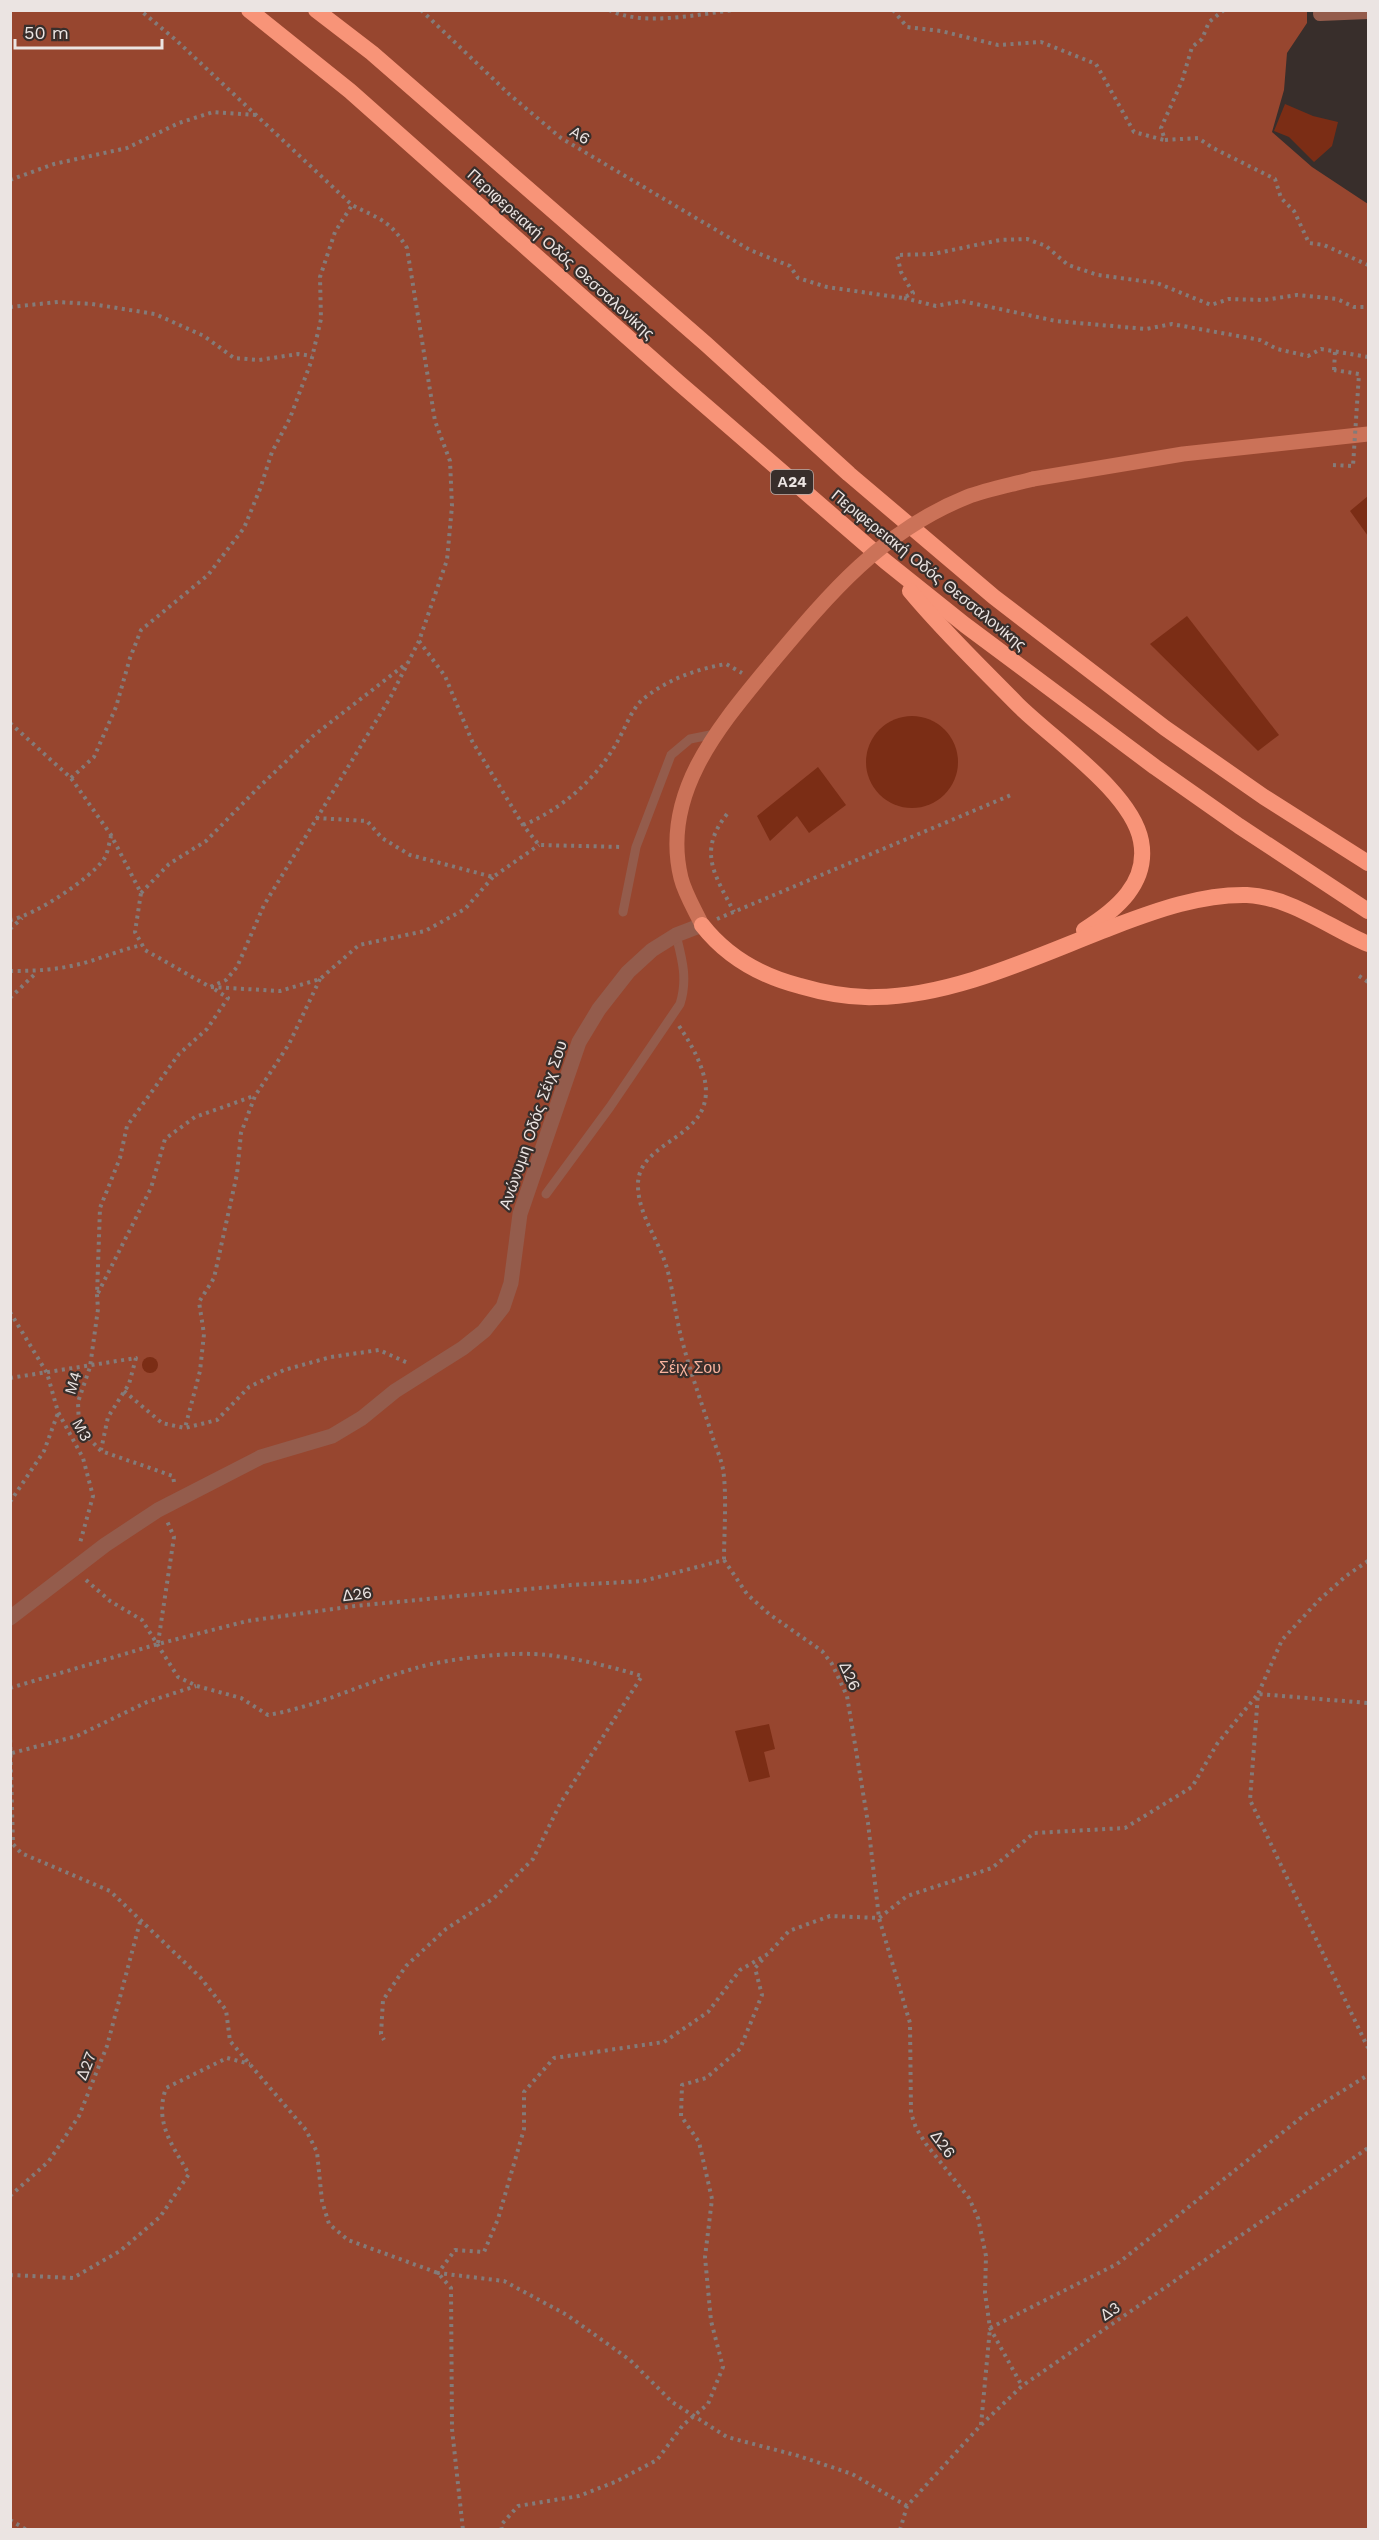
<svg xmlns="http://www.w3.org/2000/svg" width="1379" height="2540" viewBox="0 0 1379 2540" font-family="'Work Sans',sans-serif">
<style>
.forest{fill:#97462f}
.building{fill:#7b2d15}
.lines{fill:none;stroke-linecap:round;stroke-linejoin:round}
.path{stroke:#847b79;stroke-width:4;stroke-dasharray:3 4.5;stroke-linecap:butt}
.service{stroke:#945c4c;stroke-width:9}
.pedestrian{stroke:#945c4c;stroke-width:14}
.tertiary{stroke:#945c4c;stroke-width:15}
.secondary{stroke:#cb7258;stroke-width:15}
.trunk{stroke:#f89478;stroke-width:16}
.path-bridge{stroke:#847b79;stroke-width:4;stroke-dasharray:3 4.5;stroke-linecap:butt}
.secondary-bridge{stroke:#cb7258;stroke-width:15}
.labels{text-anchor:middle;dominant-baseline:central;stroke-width:4.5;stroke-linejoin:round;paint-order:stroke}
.shield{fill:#382e2b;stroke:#b5adab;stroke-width:1.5}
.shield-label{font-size:15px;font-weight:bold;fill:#ebe4e2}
.street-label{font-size:16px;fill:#ebe4e2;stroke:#382e2b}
.park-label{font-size:16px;fill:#f9b39e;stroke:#382e2b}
</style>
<rect width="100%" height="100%" fill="#382e2b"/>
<polygon class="forest" points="11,11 1307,11 1307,23 1287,53 1284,90 1272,132 1312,167 1368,204 1368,2529 11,2530"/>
<g class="building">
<polygon points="1285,104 1313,116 1338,122 1332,146 1314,162 1289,137 1274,131"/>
<polygon points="1368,496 1368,536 1350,511"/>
<polygon points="1187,616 1279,735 1258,751 1150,644"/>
<circle cx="912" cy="762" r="46"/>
<polygon points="818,767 846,805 809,833 797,816 770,841 757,816"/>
<circle cx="150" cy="1365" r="8"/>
<polygon points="769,1724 775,1749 764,1752 770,1777 749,1782 735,1731"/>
</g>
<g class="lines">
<g class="path">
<polyline points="421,10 509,94 561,138 750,250 790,266 798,278 827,287 903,298 913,293 901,272 897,255 933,254 1000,240 1027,239 1046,246 1068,265 1098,275 1157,283 1211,305 1229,299 1264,300 1297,295 1337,299 1354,307 1368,307"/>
<path d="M609,10c35,17 88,4 126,0"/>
<polyline points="893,10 907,27 941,31 998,45 1041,42 1096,64 1134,132 1164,140"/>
<polyline points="1224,10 1209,22 1202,39 1192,47 1182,81 1161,128 1165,140 1198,138 1213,148 1275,179 1281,198 1294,211 1309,243 1324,245 1368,265"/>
<polyline points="10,180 54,164 127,148 179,123 213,112 256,115"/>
<polyline points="904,298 936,306 962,301 1056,321 1146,329 1172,324 1260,340 1277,349 1308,356 1321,349 1368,357"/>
<polyline points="10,307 58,302 92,304 155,314 204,336 234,358 259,360 298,354 312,356"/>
<polyline points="1334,370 1335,352"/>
<polyline points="419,641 445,676 472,741 523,825 539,845 623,847"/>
<path d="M10,723l61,55 40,57 30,58 -6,39 10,18 65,37 16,-7 11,-13 27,-62 126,-207 29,-57 28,-81 5,-54 -2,-45 -15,-40 -28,-173c-17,-28 -28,-29 -55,-43l-175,-164 -37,-31"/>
<polyline points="71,778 94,757 116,707 130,658 141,630 208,575 244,528 260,489 272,452 290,418 311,362 321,319 320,277 335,232 352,205"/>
<path d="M727,814c-30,38 -12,61 7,98"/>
<polyline points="316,818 367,821 382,838 410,855 493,877 539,845"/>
<path d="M523,825c38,-15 73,-46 93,-81 8,-13 15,-34 26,-44 24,-20 54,-31 84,-36l16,9"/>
<polyline points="141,893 169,864 206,841 259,787 313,736 407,663"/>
<polyline points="717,919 1011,795"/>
<path d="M10,920c24,-4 80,-41 94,-61 4,-6 5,-16 7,-23"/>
<polyline points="10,929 22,918"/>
<path d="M10,971c23,0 44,-1 66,-6 22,-5 43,-15 66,-20"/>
<polyline points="1359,976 1368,982"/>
<polyline points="320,979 289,1044 255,1096 241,1133 237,1174 214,1278 199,1302 204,1334 200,1371 185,1428 217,1420 249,1387 284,1370 331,1357 379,1350 408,1363"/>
<polyline points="211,987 280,991 320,979 359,945 425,931 465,909 493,877"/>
<polyline points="10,998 37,972"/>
<path d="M679,1026c80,118 -44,101 -41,161 1,30 23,56 30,85 6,24 8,48 15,72 8,30 19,60 29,91 3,11 9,23 11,34 4,25 1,65 1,91"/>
<polyline points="98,1293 151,1188 165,1139 195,1117 254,1096"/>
<polyline points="10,1312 47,1373 58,1412 83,1458 93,1496 80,1543"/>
<polyline points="10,1378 136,1358 129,1384 108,1417 101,1450"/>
<polyline points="124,1391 162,1423 185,1428"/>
<polyline points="174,1482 173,1476 101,1451 79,1428 78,1402 90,1367 98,1309 97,1295 100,1208 120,1158 127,1126 179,1054 207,1029 228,998 211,987"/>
<polyline points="10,1502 44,1451 58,1413"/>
<polyline points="724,1560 747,1594 769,1614 822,1651 832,1664 847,1696 868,1823 879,1918 910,2023 911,2113 916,2128 926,2144 969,2198 978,2218 986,2256 985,2293 990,2328 1022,2386"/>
<polyline points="1368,1561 1346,1576 1319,1600 1282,1640 1258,1694 1250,1800 1368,2048"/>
<path d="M86,1580l24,21 32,19 36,57 19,9 44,12 27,17c52,-9 98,-33 148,-47 34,-10 98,-17 132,-13 32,4 64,12 94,21l-81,126 -28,57 -39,39 -48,31 -40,37 -23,34 -2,34 3,6"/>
<polyline points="158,1643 174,1537 167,1521"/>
<polyline points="10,1688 158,1644 247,1621 355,1606 571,1585 643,1581 724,1560"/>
<polyline points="10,1732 13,1844 21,1853 110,1891 200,1977 226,2010 230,2041 306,2130 317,2152 322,2201 329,2224 348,2240 438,2273 451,2288 452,2429 463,2530"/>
<polyline points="12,1753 77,1736 147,1702 196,1686"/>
<polyline points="10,2196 49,2161 79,2116 107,2046 140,1922"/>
<path d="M10,2275l63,3 47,-27 40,-34 29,-43c-17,-29 -35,-52 -23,-86l61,-30 23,6"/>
<polyline points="981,2425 990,2328 1117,2264 1307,2113 1368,2075"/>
<polyline points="907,2506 852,2474 799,2456 727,2437 672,2402 630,2360 567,2315 504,2281 438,2273 455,2250 484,2252 498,2219 524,2129 524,2092 554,2058 664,2042 708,2012 740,1970 768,1954 789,1931 830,1916 879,1918 907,1896 992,1868 1034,1833 1125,1828 1192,1787 1217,1744 1258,1694 1368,1703"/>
<polyline points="10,2520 27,2530"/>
<polyline points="502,2530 501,2525 518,2506 579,2496 615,2482 657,2460 683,2425 708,2404 723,2367 711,2321 705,2257 712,2199 699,2142 681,2116 682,2085 706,2078 740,2049 762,1995 755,1968 764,1958"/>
<polyline points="900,2530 907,2506 981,2425 1022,2386 1368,2148"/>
</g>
<g class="service">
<polyline points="623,912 636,847 671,755 690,739 715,734"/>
<path d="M546,1194l64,-87 70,-103c8,-25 2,-45 -4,-69"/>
</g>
<polyline class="pedestrian" points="1320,14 1368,12"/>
<polyline class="tertiary" points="10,1618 105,1545 158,1510 261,1457 332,1436 362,1418 395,1391 463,1348 484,1331 503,1307 511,1283 520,1214 579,1042 599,1009 628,972 652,950 676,935 702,925"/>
<g class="secondary">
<polyline points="1033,479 1183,454 1368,434"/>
<path d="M702,925c-7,-15 -17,-31 -21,-47 -21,-86 41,-155 92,-217"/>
</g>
<g class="trunk">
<polyline points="249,10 350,91 678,382 885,561 965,625 1155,767 1239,826 1368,911"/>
<polyline points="316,10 372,53 706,344 849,474 994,597 1165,728 1264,797 1368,863"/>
<path d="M910,591c33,40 71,76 107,113 35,35 115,88 124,137 8,42 -25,69 -57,89"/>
<path d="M702,925c25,32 59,51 98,61 24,7 52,12 76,11 80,-1 165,-43 239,-71 42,-16 87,-32 132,-31 44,2 83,33 121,49"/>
</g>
<polyline class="path-bridge" points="1333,465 1353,466 1359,374 1334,370"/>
<path class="secondary-bridge" d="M773,661c57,-68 109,-130 194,-164 21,-8 44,-12 66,-18"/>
</g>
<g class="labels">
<rect class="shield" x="771" y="470" width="42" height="24" rx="4.5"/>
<g class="shield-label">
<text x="792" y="482">Α24</text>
</g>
<g class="street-label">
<text transform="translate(580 135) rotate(31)">A6</text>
<text transform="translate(561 254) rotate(42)">Περιφερειακή Οδός Θεσσαλονίκης</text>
<text transform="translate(929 570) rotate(39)">Περιφερειακή Οδός Θεσσαλονίκης</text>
<text transform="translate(533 1125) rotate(-71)">Ανώνυμη Οδός Σέιχ Σου</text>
<text transform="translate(73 1383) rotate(-73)">M4</text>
<text transform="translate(82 1430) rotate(61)">M3</text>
<text transform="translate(357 1594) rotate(-7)">Δ26</text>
<text transform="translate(850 1676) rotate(66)">Δ26</text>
<text transform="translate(86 2066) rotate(-68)">Δ27</text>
<text transform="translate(943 2144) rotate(53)">Δ26</text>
<text transform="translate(1110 2311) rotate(-34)">Δ3</text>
</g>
<g class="park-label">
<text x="690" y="1367">Σέιχ Σου</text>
</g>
</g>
<rect width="1379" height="2540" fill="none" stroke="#ebe4e2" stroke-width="24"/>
<path d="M15 39v9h147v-9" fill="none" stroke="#ebe4e2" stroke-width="3"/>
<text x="24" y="39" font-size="18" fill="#ebe4e2" stroke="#382e2b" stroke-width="4.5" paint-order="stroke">50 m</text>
</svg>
